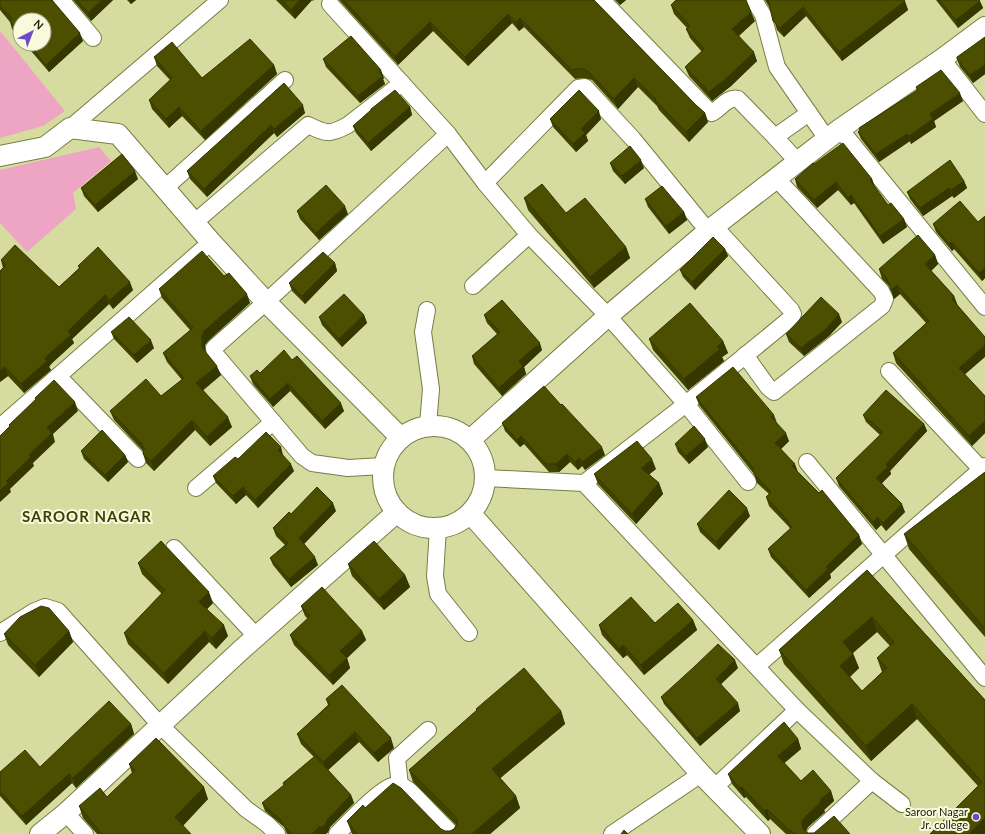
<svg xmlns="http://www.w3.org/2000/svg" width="985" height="834" viewBox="0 0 985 834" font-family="Lato,sans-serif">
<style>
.green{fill:#eea4c3}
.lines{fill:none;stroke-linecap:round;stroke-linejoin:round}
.minor-casing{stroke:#787d42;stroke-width:18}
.tertiary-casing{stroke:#787d42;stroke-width:22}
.minor{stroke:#fff;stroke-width:16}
.tertiary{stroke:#fff;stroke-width:20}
.wall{fill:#414400;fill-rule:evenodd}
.shaded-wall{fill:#353700}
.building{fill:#4c4f00;stroke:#353700;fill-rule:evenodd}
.poi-dot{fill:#6e4bc4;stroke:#f7fadc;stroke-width:1.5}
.labels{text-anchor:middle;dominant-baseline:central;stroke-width:4;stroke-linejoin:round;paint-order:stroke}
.poi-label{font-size:11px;fill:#1c1e06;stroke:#f7fadc;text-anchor:end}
.district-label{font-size:15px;font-weight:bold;letter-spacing:1px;fill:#3e4100;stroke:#f7fadc}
</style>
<rect width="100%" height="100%" fill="#d6dc9f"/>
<g class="green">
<polygon points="0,31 65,111 43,126 0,138"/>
<polygon points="99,147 111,161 73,193 76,209 27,252 0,223 0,170"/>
</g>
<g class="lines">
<defs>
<g id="minor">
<polyline points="61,0 93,38"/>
<path d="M602,0l104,108 6,5c9,-5 16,-17 26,-14l37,38 34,-24"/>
<polyline points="754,0 763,15 777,67 827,139"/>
<polyline points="330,4 448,134 485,183 529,235 608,316 686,404 748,482"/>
<polyline points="942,59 985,114"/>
<polyline points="70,128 220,0"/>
<polyline points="840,129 985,307"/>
<polyline points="775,137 797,161"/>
<polyline points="485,183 578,88 585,87 633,139 708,231"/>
<polyline points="165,188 285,80"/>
<path d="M195,222l113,-97c18,9 22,10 40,0l54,-42"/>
<polyline points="473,286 529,235"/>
<polyline points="427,310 423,332 431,389 428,425"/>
<polyline points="745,355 768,387 774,392 882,306 885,299 881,291 776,178"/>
<polyline points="889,371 981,469"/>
<polyline points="58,376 138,459"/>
<polyline points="0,427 211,242"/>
<polyline points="807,462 985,678"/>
<polyline points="384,466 348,468 312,463 302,456 221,361 215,354 214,348 266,302 448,134"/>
<polyline points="486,478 584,483 797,710 872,781 815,834"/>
<polyline points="584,483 686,404 791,318 793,314 791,310 714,226"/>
<polyline points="196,488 273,422"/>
<polyline points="438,528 435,576 438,594 469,633"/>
<polyline points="174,548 257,637"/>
<polyline points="0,633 33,612 45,607 58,611 160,725 246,809 267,824 277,834"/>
<polyline points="757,666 985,466"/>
<polyline points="872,781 902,804"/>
<polyline points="400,786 397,758 428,730"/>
<polyline points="714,788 797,710"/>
<polyline points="66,813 85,834"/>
<path d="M337,834c10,-10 47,-50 59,-49 6,0 12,4 16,8l40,41"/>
<polyline points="612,834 701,774"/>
</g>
<g id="tertiary">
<polyline points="0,156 45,147 70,128 118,134 211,242 266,302 401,438"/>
<circle cx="434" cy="477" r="51"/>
<polyline points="470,440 608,316 708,231 840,129 942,59 985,27"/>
<polyline points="471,514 701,774 760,834"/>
<polyline points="40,834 66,813 240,651 397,512"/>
</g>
</defs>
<use href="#minor" class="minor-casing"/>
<use href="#tertiary" class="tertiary-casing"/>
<use href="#minor" class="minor"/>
<use href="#tertiary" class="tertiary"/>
</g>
<g class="wall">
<polygon points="0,0 83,41 49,72 25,44 44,44 20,20 20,38 12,29 10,22 0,10"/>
<polygon points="73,0 113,0 91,21"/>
<polygon points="127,0 136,0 131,4"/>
<polygon points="276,0 314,0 313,1 312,0 295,19"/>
<polygon points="339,0 594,0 696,105 705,113 708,122 689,142 659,110 657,106 638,87 618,109 592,80 584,78 575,79 524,27 519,31 512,23 468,66 433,31 398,65"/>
<polygon points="615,0 626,0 620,5"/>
<polygon points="765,0 904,0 908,10 842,61 806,16 784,37 777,30 771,10"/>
<polygon points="936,0 979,0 983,8 958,28"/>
<polygon points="671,5 755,21 739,36 757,61 731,86 712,101 689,76 685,67 702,52 690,38 686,29 687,28 674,14"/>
<polygon points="985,37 985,74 973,83 960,67 957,59"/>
<polygon points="154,57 202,78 274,65 277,74 205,140 182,116 169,128 152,109 149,100 170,80 157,66"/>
<polygon points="323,59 384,78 383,79 385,84 360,103 326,67"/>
<polygon points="284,83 305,113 277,137 274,133 207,197 190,179 187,171"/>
<polygon points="916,87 963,101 934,121 936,127 911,144 910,141 879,162 861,139 858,132 860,130 859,128 917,90"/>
<polygon points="410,107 412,115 371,151 356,133 353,126 371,110 371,109"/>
<polygon points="550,119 601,119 586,135 588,141 576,152 553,127"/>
<polygon points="610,163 644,168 625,184 613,171"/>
<polygon points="814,164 872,179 874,186 888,205 904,219 907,227 883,244 854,203 851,205 838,190 817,208 797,187 795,179"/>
<polygon points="138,179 98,212 84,196 81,188"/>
<polygon points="964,181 967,188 954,198 952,196 923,216 910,199 907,192"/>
<polygon points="524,198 566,213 626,247 630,258 594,288 528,210"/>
<polygon points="645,199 684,212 687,220 669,234 648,207"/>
<polygon points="297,211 348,214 319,240 300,219"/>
<polygon points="985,216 985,278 982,281 954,249 952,251 936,232 933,224 978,222"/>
<polygon points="725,249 728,256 695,290 683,277 680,270"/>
<polygon points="935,255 938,264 931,271 954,296 957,305 965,375 985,396 985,433 972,446 896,363 893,353 926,323 900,294 894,299 890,287 882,279 879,269"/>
<polygon points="1,260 59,287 79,268 78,266 133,290 113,309 109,304 72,339 74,343 51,364 49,367 51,370 24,393 8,376 0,382 0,271 3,268"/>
<polygon points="335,263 337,271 305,304 292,291 289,283"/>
<polygon points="224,276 250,303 208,341 205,345 205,352 221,375 203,390 232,427 210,446 195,430 154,471 146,463 143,454 143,451 114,420 110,411 161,396 182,380 167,362 163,353 190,330 162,298 159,289"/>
<polygon points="364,315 367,323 342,347 322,325 319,317"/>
<polygon points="484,315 542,350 524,367 526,374 502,396 474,364 472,356 497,334 487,323"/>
<polygon points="842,322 829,336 804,356 789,342 786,334"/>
<polygon points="111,332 154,348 137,363 114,339"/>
<polygon points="649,339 723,341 728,353 722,357 724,361 688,390 653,350"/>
<polygon points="292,360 344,411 325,429 290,391 273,407 253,384 250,376 260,373"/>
<polygon points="696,397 777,423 789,441 781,449 798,472 859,535 862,544 830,574 831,578 809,598 771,557 768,549 790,529 789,527 769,506 766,497 769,494 757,483 754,474 699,405"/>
<polygon points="863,415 924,424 927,431 890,471 891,474 882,483 905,512 886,531 881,525 876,530 839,486 836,478 880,435 866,422"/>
<polygon points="502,423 605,455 585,470 582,466 578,470 570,462 559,472 549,472 524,444 520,447 505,431"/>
<polygon points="675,444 708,447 689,464 678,452"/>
<polygon points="81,451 125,455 128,462 108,482 84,459"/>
<polygon points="283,455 294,471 258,508 246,495 236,504 216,483 213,476 238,459"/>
<polygon points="656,469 649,474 659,483 663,494 636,524 598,484 594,474"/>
<polygon points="985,472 985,637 909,549 904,534"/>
<polygon points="336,511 304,544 318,565 291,587 273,565 270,558 285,545 276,536 273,528 291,514"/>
<polygon points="750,516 719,550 700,532 697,524"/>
<polygon points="138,563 213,603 207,609 228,636 216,649 209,642 168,684 128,644 124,633 162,594 142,574"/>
<polygon points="348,564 405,575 410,587 384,610 352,576"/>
<path d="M867,570l118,130v134l-7,-48 -61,-67 -46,42 -87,-97 -5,-14zM877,632l13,14 -13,12 5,14 -20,19 -12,-14 9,-9 -6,-15z"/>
<polygon points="301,606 362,631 366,640 347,658 350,668 333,685 294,645 290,635 308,619 305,616"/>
<polygon points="693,620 697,630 644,675 627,655 623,658 602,635 599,625 655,623"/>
<polygon points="69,631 73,642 39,677 8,645 4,634"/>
<polygon points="738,668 721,684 740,711 700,746 664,704 661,697"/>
<polygon points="326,699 394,748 378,762 359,742 328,770 351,795 354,803 330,827 328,832 326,834 287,834 284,827 265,811 262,803 284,785 283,783 314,757 301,744 297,734 328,705"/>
<polygon points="476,709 561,711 565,724 500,778 516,796 520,808 490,834 352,834 347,821 365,808 441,829 445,831 450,831 454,829 456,825 413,782 409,770 476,711"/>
<polygon points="131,724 134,734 76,788 72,783 26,825 0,796 0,772 40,767"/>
<polygon points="798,739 801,749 784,763 801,781 831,791 834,801 824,810 825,812 808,827 806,831 808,833 850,834 786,834 770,819 768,821 746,797 744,798 732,784 728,774"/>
<polygon points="129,764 208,799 183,826 191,834 97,834 83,818 79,806 107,797 132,773"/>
</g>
<g class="shaded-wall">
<polygon points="102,0 113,0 91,21 88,13"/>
<polygon points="129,0 136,0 131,4"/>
<polygon points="300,0 312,0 295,19 291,10"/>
<polygon points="618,0 626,0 620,5"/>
<polygon points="905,1 908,10 842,61 839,52"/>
<polygon points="980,1 983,8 958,28 956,20"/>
<polygon points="803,7 806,16 784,37 780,28"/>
<polygon points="751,12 755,21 736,38 732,29"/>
<polygon points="508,14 512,23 468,66 465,57"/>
<polygon points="520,18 524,27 519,31 516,22"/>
<polygon points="430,22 433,31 398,65 395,56"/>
<polygon points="80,33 83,41 49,72 46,65"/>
<polygon points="754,52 757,61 731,86 712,101 709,92"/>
<polygon points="274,65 277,74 205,140 201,131"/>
<polygon points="985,65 985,74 973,83 970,75"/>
<polygon points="381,70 384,78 383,79 385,84 360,103 358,96"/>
<polygon points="634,78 638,87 618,109 614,99"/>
<polygon points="960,93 963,101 934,121 936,127 911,144 909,136 930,114"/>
<polygon points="303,105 305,113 277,137 274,129"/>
<polygon points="179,107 182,116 169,128 166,119"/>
<polygon points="410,107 412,115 371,151 368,143"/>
<polygon points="599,111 601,119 586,135 588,141 576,152 573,144 581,129"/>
<polygon points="705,113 708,122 689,142 686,132"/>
<polygon points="271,125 274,133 207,197 204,189"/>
<polygon points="907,134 910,141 879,162 876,154"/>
<polygon points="641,160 644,168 625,184 622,176"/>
<polygon points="135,171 138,179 98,212 95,205"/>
<polygon points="872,179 875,187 870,180"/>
<polygon points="964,181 967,188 954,198 951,190"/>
<polygon points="836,182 838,190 817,208 814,200"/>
<polygon points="949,188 952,196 923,216 920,208"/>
<polygon points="851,195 854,203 851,205 848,198"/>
<polygon points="345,206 348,214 319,240 316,233"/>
<polygon points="684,212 687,220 669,234 666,226"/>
<polygon points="904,219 907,227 883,244 880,236"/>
<polygon points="952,242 954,249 952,251 949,244"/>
<polygon points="626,247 630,258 594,288 590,277"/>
<polygon points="725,249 728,256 695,290 692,282"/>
<polygon points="935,255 938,264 929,273 925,264"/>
<polygon points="335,263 337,271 305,304 302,296"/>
<polygon points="985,268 985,278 982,281 979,273"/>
<polygon points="130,282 133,290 113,309 110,300"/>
<polygon points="897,285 900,294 894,299 891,290"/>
<polygon points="247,294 250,303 208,341 205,345 206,356 202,346 202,336 204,331"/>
<polygon points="105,295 109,304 72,339 74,343 51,364 49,367 51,370 24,393 21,384 45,359 68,331"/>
<polygon points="954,296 958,306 952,299"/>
<polygon points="839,314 842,322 829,336 804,356 801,348"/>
<polygon points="364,315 367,323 342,347 339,339"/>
<polygon points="151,340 154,348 137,363 134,355"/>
<polygon points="723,341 728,353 722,357 724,361 688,390 684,379"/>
<polygon points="540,343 542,350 524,367 526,374 502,396 499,388 519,361"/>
<polygon points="985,345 985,357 962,377 959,368"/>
<polygon points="217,366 221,375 200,393 196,383"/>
<polygon points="5,367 8,376 0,382 0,371"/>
<polygon points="288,383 290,391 273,407 270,399"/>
<polygon points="75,402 78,411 53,434 55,442 33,463 34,466 10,489 11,492 0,502 0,491 6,481 29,455 47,427"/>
<polygon points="341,403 344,411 325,429 322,421"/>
<polygon points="774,415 777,423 771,417"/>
<polygon points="228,417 232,427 210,446 207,437"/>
<polygon points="192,420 195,430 154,471 151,461"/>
<polygon points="985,421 985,433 972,446 969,436"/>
<polygon points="924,424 927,431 890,471 891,474 879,486 876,478 886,464"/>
<polygon points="786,433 789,441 778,452 775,443"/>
<polygon points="521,436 524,444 520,447 517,440"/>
<polygon points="705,439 708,447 689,464 686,456"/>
<polygon points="281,447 283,455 281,458 278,450"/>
<polygon points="602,447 605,455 585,470 582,462"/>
<polygon points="567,454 570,462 559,472 556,464"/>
<polygon points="125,455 128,462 108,482 105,475"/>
<polygon points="579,458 582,466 578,470 575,462"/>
<polygon points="652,459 656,469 645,478 641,468"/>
<polygon points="291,464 294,471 258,508 255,500"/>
<polygon points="795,464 798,472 792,466"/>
<polygon points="659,483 663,494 636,524 632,514"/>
<polygon points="243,487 246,495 236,504 233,496"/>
<polygon points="333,503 336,511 302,546 299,538"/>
<polygon points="902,504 905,512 886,531 883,523"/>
<polygon points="747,508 750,516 719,550 716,542"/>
<polygon points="878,517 881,525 876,530 873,522"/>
<polygon points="859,535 862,544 830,574 831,578 809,598 806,590 826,567"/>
<polygon points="315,557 318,565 291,587 289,579"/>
<polygon points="405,575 410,587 384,610 379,599"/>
<polygon points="209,592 213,603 203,613 199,602"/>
<polygon points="872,617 877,632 848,657 843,642"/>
<polygon points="693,620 697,630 644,675 641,665"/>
<polygon points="224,625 228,636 216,649 212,638"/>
<polygon points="69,631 73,642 39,677 35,665"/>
<polygon points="205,631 209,642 168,684 164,673"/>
<polygon points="362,631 366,640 344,661 340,651"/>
<polygon points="623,645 627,655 623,658 619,649"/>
<polygon points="853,654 859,668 845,681 840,666"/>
<polygon points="347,658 350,668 333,685 329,675"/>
<polygon points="735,660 738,668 719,686 716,679"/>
<polygon points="738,703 740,711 700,746 697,738"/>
<polygon points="912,704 917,719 871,761 866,746"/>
<polygon points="561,711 565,724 497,781 492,769"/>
<polygon points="131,724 134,734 76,788 73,778"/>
<polygon points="355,732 359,742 327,771 323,762"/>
<polygon points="391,738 394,748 378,762 374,753"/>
<polygon points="798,739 801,749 781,766 778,756"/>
<polygon points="69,774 72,783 26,825 22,816"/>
<polygon points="204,787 208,799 179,829 175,817"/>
<polygon points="742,787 746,797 744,798 740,788"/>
<polygon points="831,791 834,801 824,810 825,812 808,827 806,831 806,834 802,826 802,821 805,817 820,800"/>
<polygon points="351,795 354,803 330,827 328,832 326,834 323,834 321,828 327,820"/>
<polygon points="516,796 520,808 490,834 472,834"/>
<polygon points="767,809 770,819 768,821 764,811"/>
<polygon points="985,818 985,834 969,834"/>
<polygon points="320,826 323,834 312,834"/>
</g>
<g class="building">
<polygon points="0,0 52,0 80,33 46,65 29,44 44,44 44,20 20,20 20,34 10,21 12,19 0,6"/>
<polygon points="77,0 102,0 88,13"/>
<polygon points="282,0 300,0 291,10"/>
<polygon points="344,0 594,0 696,105 705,113 686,132 655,100 656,99 634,78 614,99 588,71 581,68 572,70 520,18 516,22 508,14 465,57 430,22 395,56"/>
<polygon points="676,0 746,0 751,12 732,29 754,52 728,77 709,92 685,67 704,49 686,29 690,26 671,5"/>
<polygon points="767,0 904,0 905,1 839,52 803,7 780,28 773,21 769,3"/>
<polygon points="939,0 979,0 980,1 956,20"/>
<polygon points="351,36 381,70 379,72 383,76 358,96 323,59"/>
<polygon points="985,37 985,65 970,75 957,59 957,57"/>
<polygon points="250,39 274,65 201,131 179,107 166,119 149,100 172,78 154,57 172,42 202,78"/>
<polygon points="941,70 960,93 930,114 933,119 909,136 907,134 876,154 858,132 860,130 859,128 918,90 916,87"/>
<polygon points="284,83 303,105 274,129 271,125 204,189 187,171"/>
<polygon points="395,90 410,107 368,143 353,126 371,110 371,109"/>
<polygon points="579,90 599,111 581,129 585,133 573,144 550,119"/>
<polygon points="843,143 872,179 870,180 888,205 891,203 904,219 880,236 851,195 848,198 836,182 814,200 795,179 813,163 814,164"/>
<polygon points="630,146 641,160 622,176 610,163"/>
<polygon points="122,154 135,171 95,205 81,188"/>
<polygon points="950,160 964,181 951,190 949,188 920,208 907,192"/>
<polygon points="542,184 566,213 585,198 626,247 590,277 524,198"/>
<polygon points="326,185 345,206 316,233 297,211"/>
<polygon points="662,186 684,212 666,226 645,199"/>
<polygon points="960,201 978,222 985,216 985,268 979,273 952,242 949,244 933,224"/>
<polygon points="918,235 935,255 925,264 954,296 952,299 985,337 985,345 959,368 985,396 985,421 969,436 893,353 929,321 897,285 891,290 886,277 879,269"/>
<polygon points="713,237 725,249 692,282 680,270"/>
<polygon points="15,245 59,287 80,268 78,266 98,247 130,282 110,300 105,295 68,331 71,335 48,355 45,359 47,361 21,384 5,367 0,371 0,271 6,265 1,260"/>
<polygon points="202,251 224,276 229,273 247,294 204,331 202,336 202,346 204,350 217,366 196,383 228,417 207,437 192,420 151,461 143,454 144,448 141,443 110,411 146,379 161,396 184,378 163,353 193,328 159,289"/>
<polygon points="323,252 335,263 302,296 289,283"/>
<polygon points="344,294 364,315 339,339 319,317"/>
<polygon points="821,297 839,314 826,329 801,348 786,334"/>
<polygon points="502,300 540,343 519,361 523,366 499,388 472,356 500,332 484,315"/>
<polygon points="690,303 723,341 717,347 720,349 684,379 649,339"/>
<polygon points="129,317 151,340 134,355 111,332"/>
<polygon points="284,350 292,360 297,356 341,403 322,421 288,383 270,399 250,376 257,370 260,373"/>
<polygon points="733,367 774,415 771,417 786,433 775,443 795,464 792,466 819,493 822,490 859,535 826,567 828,569 806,590 768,549 792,527 788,523 789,522 766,497 771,492 754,474 753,468 696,397"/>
<polygon points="54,380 75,402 47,427 52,433 29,455 31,457 6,481 8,483 0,491 0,436 10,426 9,425 36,399 35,398"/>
<polygon points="544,386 561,405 562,404 602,447 582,462 579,458 575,462 567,454 556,464 546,464 521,436 517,440 502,423"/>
<polygon points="886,390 924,424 886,464 888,467 876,478 902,504 883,523 878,517 873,522 836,478 883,432 863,415"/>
<polygon points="694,426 705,439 686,456 675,444"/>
<polygon points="102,430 125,455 105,475 81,451"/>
<polygon points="266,432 281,447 278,450 291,464 255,500 243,487 233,496 213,476 235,457 238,459"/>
<polygon points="637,441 652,459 641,468 659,483 632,514 594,474"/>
<polygon points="985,472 985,629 904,534"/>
<polygon points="317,487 333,503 299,538 315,557 289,579 270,558 288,543 273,528 289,512 291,514"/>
<polygon points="729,490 747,508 716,542 697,524"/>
<polygon points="161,541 209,592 199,602 224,625 212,638 205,631 164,673 124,633 165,590 138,563"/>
<polygon points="374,541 405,575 379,599 348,564"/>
<path d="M867,570l118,130v118l-16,16h-39l52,-52 -70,-78 -46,42 -87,-96zM872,617l22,25 -17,16 10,10 -25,23 -22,-25 13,-12 -10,-12z"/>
<polygon points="322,587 362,631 340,651 347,658 329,675 290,635 310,616 301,606"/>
<polygon points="631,597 655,623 678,603 693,620 641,665 623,645 619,649 599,625"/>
<polygon points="41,606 49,608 69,631 35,665 4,634 20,617"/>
<polygon points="718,644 735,660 716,679 738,703 697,738 661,697 694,667"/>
<polygon points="524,668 561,711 492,769 516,796 472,834 357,834 347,821 363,805 365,808 393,783 401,788 441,829 445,831 450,831 454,829 457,824 457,819 454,815 409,770 477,710 476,709"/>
<polygon points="342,685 391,738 374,753 355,732 323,762 297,734 330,704 326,699"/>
<polygon points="109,701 131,724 73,778 69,774 22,816 0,791 0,772 25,750 40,767"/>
<polygon points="784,722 798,739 778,756 801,781 813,770 831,791 820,800 821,802 805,817 802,821 802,826 804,830 808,833 814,833 834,816 850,834 794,834 791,830 790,831 767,809 764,811 742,787 740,788 728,774"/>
<polygon points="156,738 204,787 175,817 191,834 102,834 79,806 100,788 107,797 135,770 129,764"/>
<polygon points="315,756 351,795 327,820 325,825 321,828 320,826 312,834 292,834 283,825 281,820 262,803 284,785 283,783"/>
<polygon points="624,830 628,834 621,834"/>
</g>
<circle class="poi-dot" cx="976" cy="817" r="4"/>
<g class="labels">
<g class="poi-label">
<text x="968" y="811">Saroor Nagar<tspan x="968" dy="13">Jr. college</tspan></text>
</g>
<g class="district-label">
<text x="87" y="516">SAROOR NAGAR</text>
</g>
</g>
<g transform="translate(32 32) rotate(42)"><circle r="19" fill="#f7fadc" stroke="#9fa286"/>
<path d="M0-3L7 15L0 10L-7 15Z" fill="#6e4bc4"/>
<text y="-6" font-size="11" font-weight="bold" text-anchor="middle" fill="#1c1e06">N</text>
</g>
</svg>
